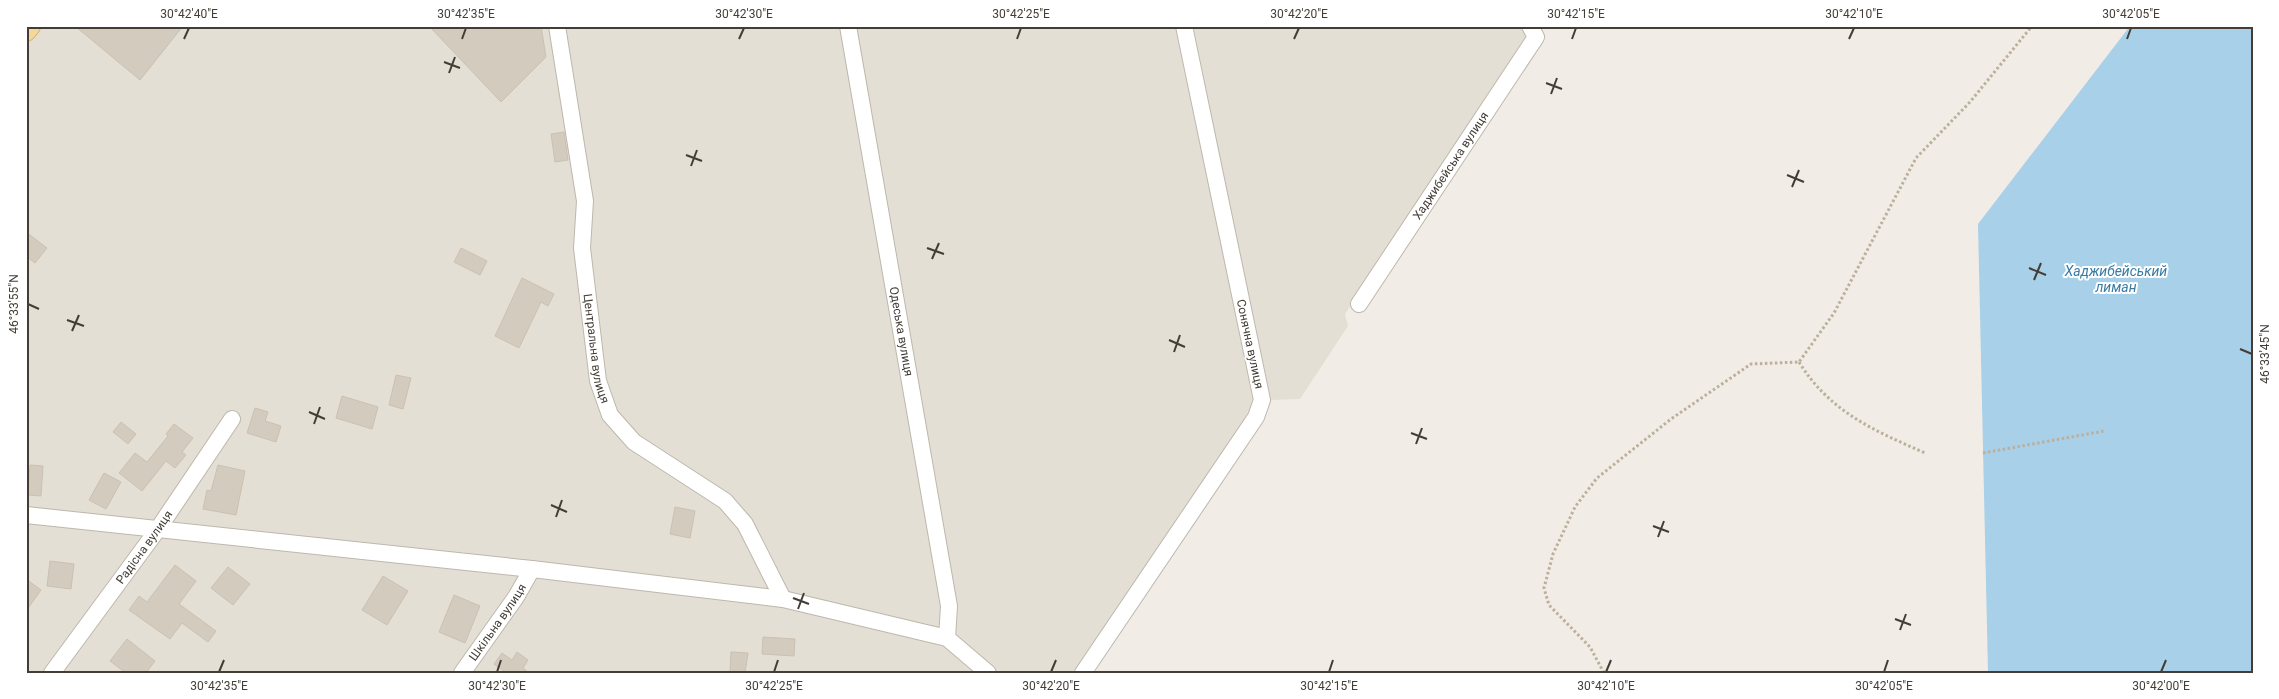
<svg xmlns="http://www.w3.org/2000/svg" width="2279" height="699" viewBox="0 0 2279 699" font-family="Roboto,sans-serif">
<style>
.residential{fill:#e4dfd4}
.water{fill:#a8d0e8}
.building{fill:#d4cbbf;stroke:#cbc0b0}
.lines{fill:none;stroke-linecap:round;stroke-linejoin:round}
.minor-casing{stroke:#beb7ac;stroke-width:18}
.major-casing{stroke:#d7b36e;stroke-width:22}
.path{stroke:#bcaf9c;stroke-width:3;stroke-dasharray:2.5 2.5;stroke-linecap:butt}
.minor{stroke:#fff;stroke-width:16}
.major{stroke:#f4d79c;stroke-width:20}
.ticks{fill:none;stroke:#433d36;stroke-width:2}
.labels{text-anchor:middle;dominant-baseline:central;stroke-width:4;stroke-linejoin:round;paint-order:stroke}
.street-label{font-size:12px;fill:#433d36;stroke:#fff}
.water-label{font-size:14px;font-style:italic;fill:#3a7ba4;stroke:#fff}
.neatline{fill:none;stroke:#433d36;stroke-width:2}
.ticks-label{font-size:12px;text-anchor:middle;fill:#433d36}
</style>
<rect width="100%" height="100%" fill="#f1ede6"/>
<polygon class="residential" points="26,26 1538,26 1345,314 1348,326 1300,399 1272,400 1248,414 1076,673 1001,673 998,670 996,673 26,673"/>
<polygon class="water" points="2130,26 2253,26 2253,673 1988,673 1978,224"/>
<g class="building">
<polygon points="75,26 183,26 140,80"/>
<polygon points="429,26 541,26 546,57 501,102"/>
<polygon points="564,132 568,160 555,162 551,134"/>
<polygon points="26,232 47,248 35,263 26,256"/>
<polygon points="461,248 487,261 480,275 454,262"/>
<polygon points="522,278 554,294 548,306 541,302 519,348 495,336"/>
<polygon points="396,375 411,378 403,409 389,405"/>
<polygon points="342,396 378,407 372,429 336,418"/>
<polygon points="255,408 268,412 265,421 281,426 276,442 247,433"/>
<polygon points="121,422 136,434 128,444 113,432"/>
<polygon points="174,424 193,438 182,452 186,455 175,468 166,461 142,491 119,473 135,453 147,462 168,436 166,434"/>
<polygon points="30,465 43,466 41,496 28,495"/>
<polygon points="218,465 245,471 236,515 203,509 207,490 211,491"/>
<polygon points="104,473 121,482 106,509 89,500"/>
<polygon points="675,507 695,511 690,538 670,534"/>
<polygon points="50,561 74,564 71,589 47,586"/>
<polygon points="175,565 196,581 179,604 216,631 208,642 182,623 170,639 129,610 139,596 147,602"/>
<polygon points="228,567 250,584 233,605 211,588"/>
<polygon points="383,576 408,591 387,625 362,610"/>
<polygon points="26,579 41,590 26,611"/>
<polygon points="454,595 480,606 465,643 439,632"/>
<polygon points="763,637 795,639 794,656 762,654"/>
<polygon points="127,639 155,661 146,673 126,673 110,661"/>
<polygon points="517,652 528,660 523,668 529,673 503,673 504,671 494,664 502,653 512,660"/>
<polygon points="731,652 748,653 745,673 730,673"/>
</g>
<g class="lines">
<defs>
<g id="minor">
<path id="s1" d="M557,26l28,175 -3,47 16,133 12,34 24,27 91,59 20,23 38,75"/>
<path id="s2" d="M848,26l101,580 -2,32"/>
<path id="s3" d="M1359,304l177,-267 -6,-11"/>
<polyline points="26,515 532,569 783,599 947,638 988,673"/>
<path id="s4" d="M52,673l106,-144 74,-110"/>
<path id="s5" d="M462,673l54,-76 16,-28"/>
<polyline points="1083,673 1256,417 1262,400 1184,26"/>
</g>
<polyline id="major" points="26,31 30,26"/>
</defs>
<use href="#minor" class="minor-casing"/>
<use href="#major" class="major-casing"/>
<g class="path">
<path d="M1799,362c31,50 74,68 126,91"/>
<polyline points="1983,453 2104,431"/>
<polyline points="1604,673 1590,647 1549,605 1544,588 1553,554 1575,507 1597,478 1671,419 1751,364 1799,362 1834,313 1916,158 1970,102 2032,26"/>
</g>
<use href="#minor" class="minor"/>
<use href="#major" class="major"/>
</g>
<path class="ticks" d="M184,39l5,-11M462,39l4,-11M739,39l5,-11M1017,39l4,-11M1294,39l5,-11M1572,39l4,-11M1849,39l5,-11M2127,39l4,-11M444,62l16,6M449,73l6,-16M1546,83l16,6M1551,94l6,-16M686,155l16,6M691,166l6,-16M1787,175l17,7M1792,187l7,-17M927,248l17,6M932,259l7,-16M2029,268l17,7M2034,280l7,-17M28,304l11,5M67,320l17,6M72,331l7,-16M1169,340l16,7M2240,349l12,5M1174,352l6,-17M309,412l16,7M314,424l6,-17M1411,433l16,6M1416,444l6,-16M551,505l16,7M556,517l6,-17M1653,526l16,6M1658,537l6,-16M793,598l16,6M798,609l6,-16M1895,619l16,6M1900,630l6,-16M219,672l5,-12M497,672l4,-12M774,672l4,-12M1051,672l5,-12M1329,672l4,-12M1606,672l5,-12M1884,672l4,-12M2161,672l5,-12"/>
<g class="labels">
<g class="street-label">
<text stroke="none"><textPath href="#s3" startOffset="166">Хаджибейська вулиця</textPath></text>
<text stroke="none"><textPath href="#s2" startOffset="310">Одеська вулиця</textPath></text>
<text transform="translate(1250 344) rotate(78)">Сонячна вулиця</text>
<text stroke="none"><textPath href="#s1" startOffset="326">Центральна вулиця</textPath></text>
<text stroke="none"><textPath href="#s4" startOffset="156">Радісна вулиця</textPath></text>
<text stroke="none"><textPath href="#s5" startOffset="62">Шкільна вулиця</textPath></text>
</g>
<g class="water-label">
<text x="2116" y="271">Хаджибейський<tspan x="2116" dy="16">лиман</tspan></text>
</g>
</g>
<rect width="2279" height="699" fill="none" stroke="#ffffff" stroke-width="55"/>
<rect x="28" y="28" width="2224" height="644" class="neatline"/>
<g class="ticks-label">
<text x="189" y="18">30°42'40"E</text>
<text x="466" y="18">30°42'35"E</text>
<text x="744" y="18">30°42'30"E</text>
<text x="1021" y="18">30°42'25"E</text>
<text x="1299" y="18">30°42'20"E</text>
<text x="1576" y="18">30°42'15"E</text>
<text x="1854" y="18">30°42'10"E</text>
<text x="2131" y="18">30°42'05"E</text>
<text transform="translate(14 304) rotate(-90)" y="4">46°33'55"N</text>
<text transform="translate(2265 354) rotate(-90)" y="4">46°33'45"N</text>
<text x="219" y="690">30°42'35"E</text>
<text x="497" y="690">30°42'30"E</text>
<text x="774" y="690">30°42'25"E</text>
<text x="1051" y="690">30°42'20"E</text>
<text x="1329" y="690">30°42'15"E</text>
<text x="1606" y="690">30°42'10"E</text>
<text x="1884" y="690">30°42'05"E</text>
<text x="2161" y="690">30°42'00"E</text>
</g>
</svg>
